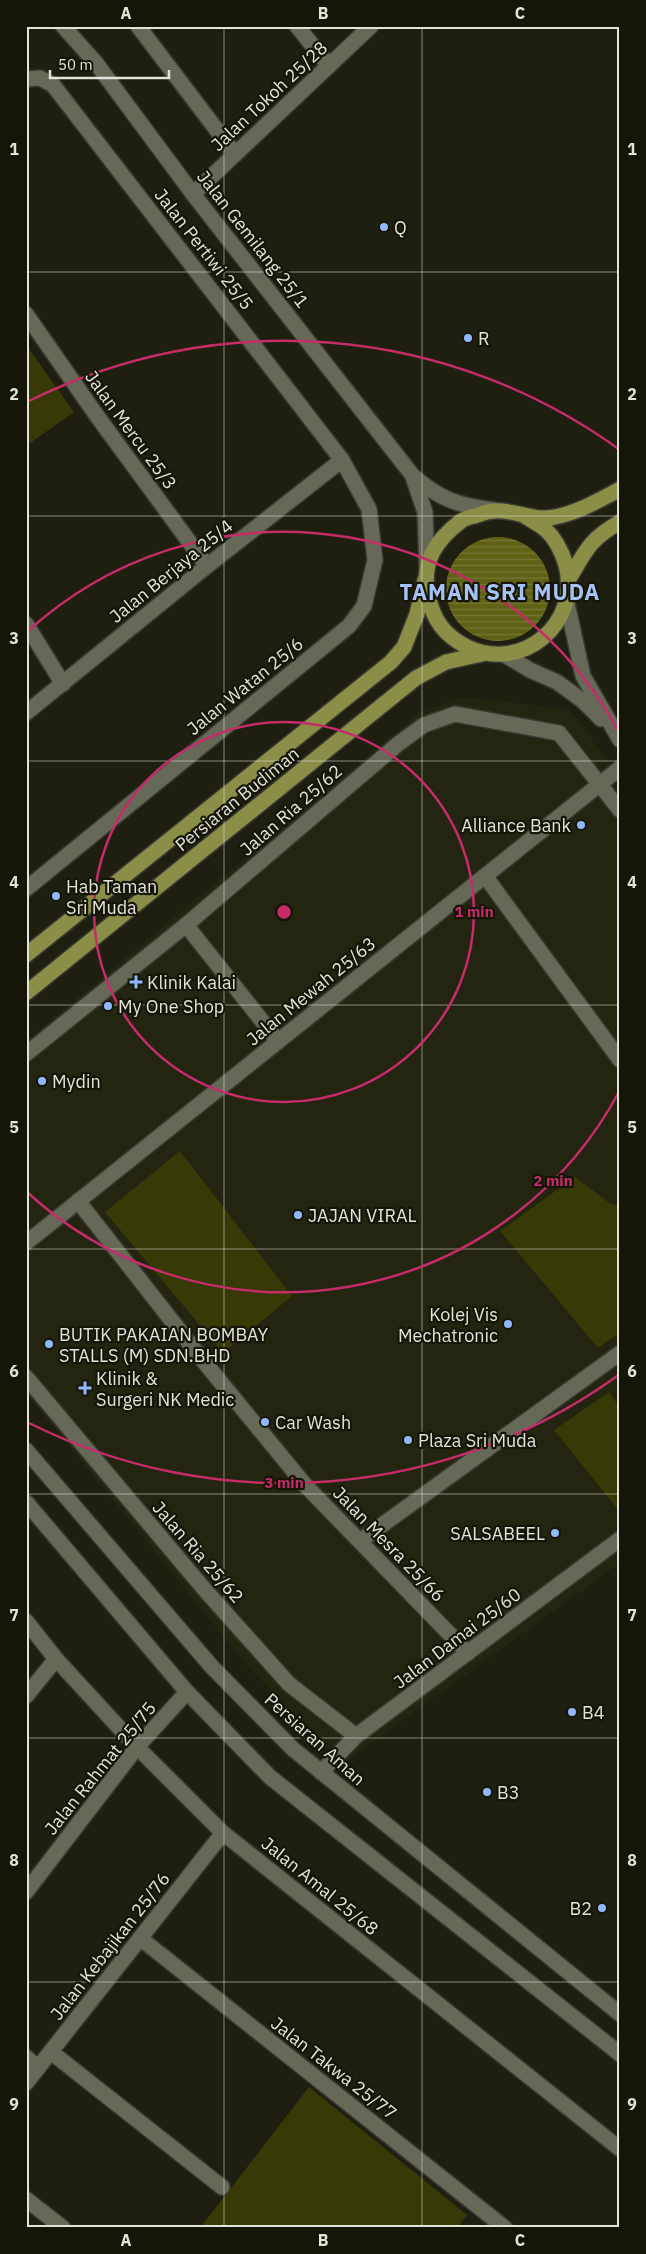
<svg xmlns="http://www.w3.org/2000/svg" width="646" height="2254" viewBox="0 0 646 2254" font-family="'IBM Plex Sans',sans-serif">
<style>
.built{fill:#242510}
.grass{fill:#373907}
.water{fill:url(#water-rules)}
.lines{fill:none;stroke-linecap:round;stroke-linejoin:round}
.minor-casing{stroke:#383931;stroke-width:18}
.major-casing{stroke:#383931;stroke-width:18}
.minor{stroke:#676958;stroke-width:15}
.major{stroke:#8a8e46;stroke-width:15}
.grid{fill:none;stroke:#e2e3da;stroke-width:1;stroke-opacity:0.55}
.ring{fill:none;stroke:#c52c68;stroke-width:2.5}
.poi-dot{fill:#91b8fd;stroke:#151608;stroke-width:2}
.labels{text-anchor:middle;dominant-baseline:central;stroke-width:4.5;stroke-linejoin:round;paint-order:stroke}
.street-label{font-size:18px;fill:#e2e3da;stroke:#151608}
.poi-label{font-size:18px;fill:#e2e3da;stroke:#151608;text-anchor:start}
.district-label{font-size:22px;font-weight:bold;letter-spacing:1px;fill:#a6c3f7;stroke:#151608}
.centre{fill:#c52c68;stroke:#151608;stroke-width:2.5}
.ring-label{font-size:15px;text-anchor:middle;font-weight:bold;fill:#c52c68;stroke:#151608;stroke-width:4.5;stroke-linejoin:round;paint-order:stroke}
.neatline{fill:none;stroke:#e2e3da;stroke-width:2}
.grid-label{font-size:16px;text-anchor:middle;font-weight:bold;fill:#e2e3da}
</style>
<defs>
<pattern id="water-rules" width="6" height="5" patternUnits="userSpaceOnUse" patternTransform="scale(1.25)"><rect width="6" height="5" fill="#5f6215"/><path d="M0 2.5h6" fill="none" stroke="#767836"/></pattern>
</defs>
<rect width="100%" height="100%" fill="#1e1f11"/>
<polygon class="built" points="463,697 569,709 620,776 620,1563 343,1764 247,1666 26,1393 26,1041 421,711"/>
<g class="grass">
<polygon points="26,345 74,412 26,446"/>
<polygon points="180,1151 292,1296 223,1353 105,1212"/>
<polygon points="575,1177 611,1204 620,1206 620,1332 598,1348 500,1231"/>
<polygon points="609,1392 620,1408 620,1512 554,1430"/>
<polygon points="309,2087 467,2215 457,2228 200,2228"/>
</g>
<circle class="water" cx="498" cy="589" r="52"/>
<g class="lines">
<defs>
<g id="minor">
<path d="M63,26l33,37 97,131 220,282c28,24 44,29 81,34"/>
<polyline points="138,26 235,154"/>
<polyline points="297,26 329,66"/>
<polyline points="26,79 40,78 53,85 342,460 369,509 375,560 364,606 349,626 26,889"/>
<polyline points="193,194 371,26"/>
<polyline points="26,314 97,416 207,566"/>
<polyline points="413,477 425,512 427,567"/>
<polyline points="567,603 583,676 620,740"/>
<polyline points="26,624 63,684"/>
<polyline points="505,655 530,670 557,682 583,701 601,719"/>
<polyline points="26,713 207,566 342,460"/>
<polyline points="485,876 620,1060"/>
<polyline points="186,925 278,1041"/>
<polyline points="26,1054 186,925 398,744 424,725 455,714 559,733 620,810"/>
<polyline points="78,1201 205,1363 305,1485 468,1653"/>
<polyline points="26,1243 620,768"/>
<polyline points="26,1377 205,1590 289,1684 356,1736"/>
<polyline points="26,1450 212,1667 293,1749 620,2014"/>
<polyline points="26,1502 187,1692 270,1777 620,2054"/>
<polyline points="360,1541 620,1353"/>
<polyline points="26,1621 56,1659 137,1747 223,1833 620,2149"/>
<polyline points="26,1696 56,1659"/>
<polyline points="321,1772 356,1736 620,1539"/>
<polyline points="26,1892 137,1747 187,1692"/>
<polyline points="140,1938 505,2228"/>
<polyline points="51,2052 222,2187"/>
<polyline points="26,2057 38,2068"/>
<polyline points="26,2083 223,1833"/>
<polyline points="26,2199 63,2228"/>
</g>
<g id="major">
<path d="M523,515c7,5 16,9 22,14 10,9 17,23 21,36 15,59 -44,108 -99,82 -23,-12 -34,-27 -39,-52 -7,-33 8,-55 33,-74 4,-3 9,-4 14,-5 6,-2 13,-5 19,-5 17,-2 35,8 52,7 24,-1 54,-18 74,-29"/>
<path d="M569,579c17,-29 21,-40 51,-57"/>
<polyline points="26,955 391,662 404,647 417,614 425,580"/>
<polyline points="26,993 416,678 446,662 482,654"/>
</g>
</defs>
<use href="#minor" class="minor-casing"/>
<use href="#major" class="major-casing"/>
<use href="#minor" class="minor"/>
<use href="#major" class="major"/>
</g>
<path class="grid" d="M224,26v2202M422,26v2202M26,272h594M26,516h594M26,761h594M26,1005h594M26,1249h594M26,1494h594M26,1738h594M26,1982h594"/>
<g class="ring">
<circle cx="284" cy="912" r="190"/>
<path d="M620 1090A380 380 0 0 1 27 1192M27 632A380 380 0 0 1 620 734"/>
<path d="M620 1374A571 571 0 0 1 29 1423M29 401A571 571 0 0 1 620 450"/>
</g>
<g class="poi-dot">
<circle cx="384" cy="227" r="5"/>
<circle cx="468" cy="338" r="5"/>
<circle cx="581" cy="825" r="5"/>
<circle cx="56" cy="896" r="5"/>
<path d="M133.5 974.5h5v5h5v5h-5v5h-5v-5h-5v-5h5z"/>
<circle cx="108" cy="1006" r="5"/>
<circle cx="42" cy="1081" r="5"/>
<circle cx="298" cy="1215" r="5"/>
<circle cx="508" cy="1324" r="5"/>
<circle cx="49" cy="1344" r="5"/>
<path d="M82.5 1380.5h5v5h5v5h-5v5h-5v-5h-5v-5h5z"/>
<circle cx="265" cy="1422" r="5"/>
<circle cx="408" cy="1440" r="5"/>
<circle cx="555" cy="1533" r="5"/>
<circle cx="572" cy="1712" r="5"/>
<circle cx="487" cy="1792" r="5"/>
<circle cx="602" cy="1908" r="5"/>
</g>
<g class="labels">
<g class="street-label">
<text transform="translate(269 96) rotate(-43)">Jalan Tokoh 25/28</text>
<text transform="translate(253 239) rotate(52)">Jalan Gemilang 25/1</text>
<text transform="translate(204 249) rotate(52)">Jalan Pertiwi 25/5</text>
<text transform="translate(131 430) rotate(54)">Jalan Mercu 25/3</text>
<text transform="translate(171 571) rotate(-39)">Jalan Berjaya 25/4</text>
<text transform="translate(245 686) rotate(-39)">Jalan Watan 25/6</text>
<text transform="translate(237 799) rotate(-39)">Persiaran Budiman</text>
<text transform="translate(291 810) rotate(-41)">Jalan Ria 25/62</text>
<text transform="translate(311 991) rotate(-39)">Jalan Mewah 25/63</text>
<text transform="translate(389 1544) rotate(46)">Jalan Mesra 25/66</text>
<text transform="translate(198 1552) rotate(49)">Jalan Ria 25/62</text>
<text transform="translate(457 1638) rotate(-37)">Jalan Damai 25/60</text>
<text transform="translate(315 1739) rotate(42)">Persiaran Aman</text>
<text transform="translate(100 1768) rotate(-51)">Jalan Rahmat 25/75</text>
<text transform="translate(320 1886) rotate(39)">Jalan Amal 25/68</text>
<text transform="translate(110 1946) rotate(-52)">Jalan Kebajikan 25/76</text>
<text transform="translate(334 2068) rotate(38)">Jalan Takwa 25/77</text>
</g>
<g class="poi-label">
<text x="394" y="227">Q</text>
<text x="478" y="338">R</text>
<text x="571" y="825" text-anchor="end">Alliance Bank</text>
<text x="66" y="886">Hab Taman<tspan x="66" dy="21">Sri Muda</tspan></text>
<text x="147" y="982">Klinik Kalai</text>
<text x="118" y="1006">My One Shop</text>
<text x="52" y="1081">Mydin</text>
<text x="308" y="1215">JAJAN VIRAL</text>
<text x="498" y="1314" text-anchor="end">Kolej Vis<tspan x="498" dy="21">Mechatronic</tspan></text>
<text x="59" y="1334">BUTIK PAKAIAN BOMBAY<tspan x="59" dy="21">STALLS (M) SDN.BHD</tspan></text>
<text x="96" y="1378">Klinik &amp;<tspan x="96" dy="21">Surgeri NK Medic</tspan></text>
<text x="275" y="1422">Car Wash</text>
<text x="418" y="1440">Plaza Sri Muda</text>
<text x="545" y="1533" text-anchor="end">SALSABEEL</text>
<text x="582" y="1712">B4</text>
<text x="497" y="1792">B3</text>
<text x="592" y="1908" text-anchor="end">B2</text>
</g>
<g class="district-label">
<text x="500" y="591">TAMAN SRI MUDA</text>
</g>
</g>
<circle cx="284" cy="912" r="8" class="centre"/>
<g class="ring-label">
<text x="474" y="917">1 min</text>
<text x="553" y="1186">2 min</text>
<text x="284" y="1488">3 min</text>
</g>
<rect width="646" height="2254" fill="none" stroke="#151608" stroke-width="55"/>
<path d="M50 70v8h119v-8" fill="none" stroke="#e2e3da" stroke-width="2.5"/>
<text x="58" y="70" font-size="15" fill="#e2e3da" stroke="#151608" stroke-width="4" paint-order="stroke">50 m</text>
<rect x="28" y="28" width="590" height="2198" class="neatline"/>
<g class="grid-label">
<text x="126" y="19">A</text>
<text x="323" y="19">B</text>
<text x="520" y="19">C</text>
<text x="14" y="155">1</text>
<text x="632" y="155">1</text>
<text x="14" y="400">2</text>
<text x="632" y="400">2</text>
<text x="14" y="644">3</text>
<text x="632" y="644">3</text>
<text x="14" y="888">4</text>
<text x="632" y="888">4</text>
<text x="14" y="1133">5</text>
<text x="632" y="1133">5</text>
<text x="14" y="1377">6</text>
<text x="632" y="1377">6</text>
<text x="14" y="1621">7</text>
<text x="632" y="1621">7</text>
<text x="14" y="1866">8</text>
<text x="632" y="1866">8</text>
<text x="14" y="2110">9</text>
<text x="632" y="2110">9</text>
<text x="126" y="2246">A</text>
<text x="323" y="2246">B</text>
<text x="520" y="2246">C</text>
</g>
</svg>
